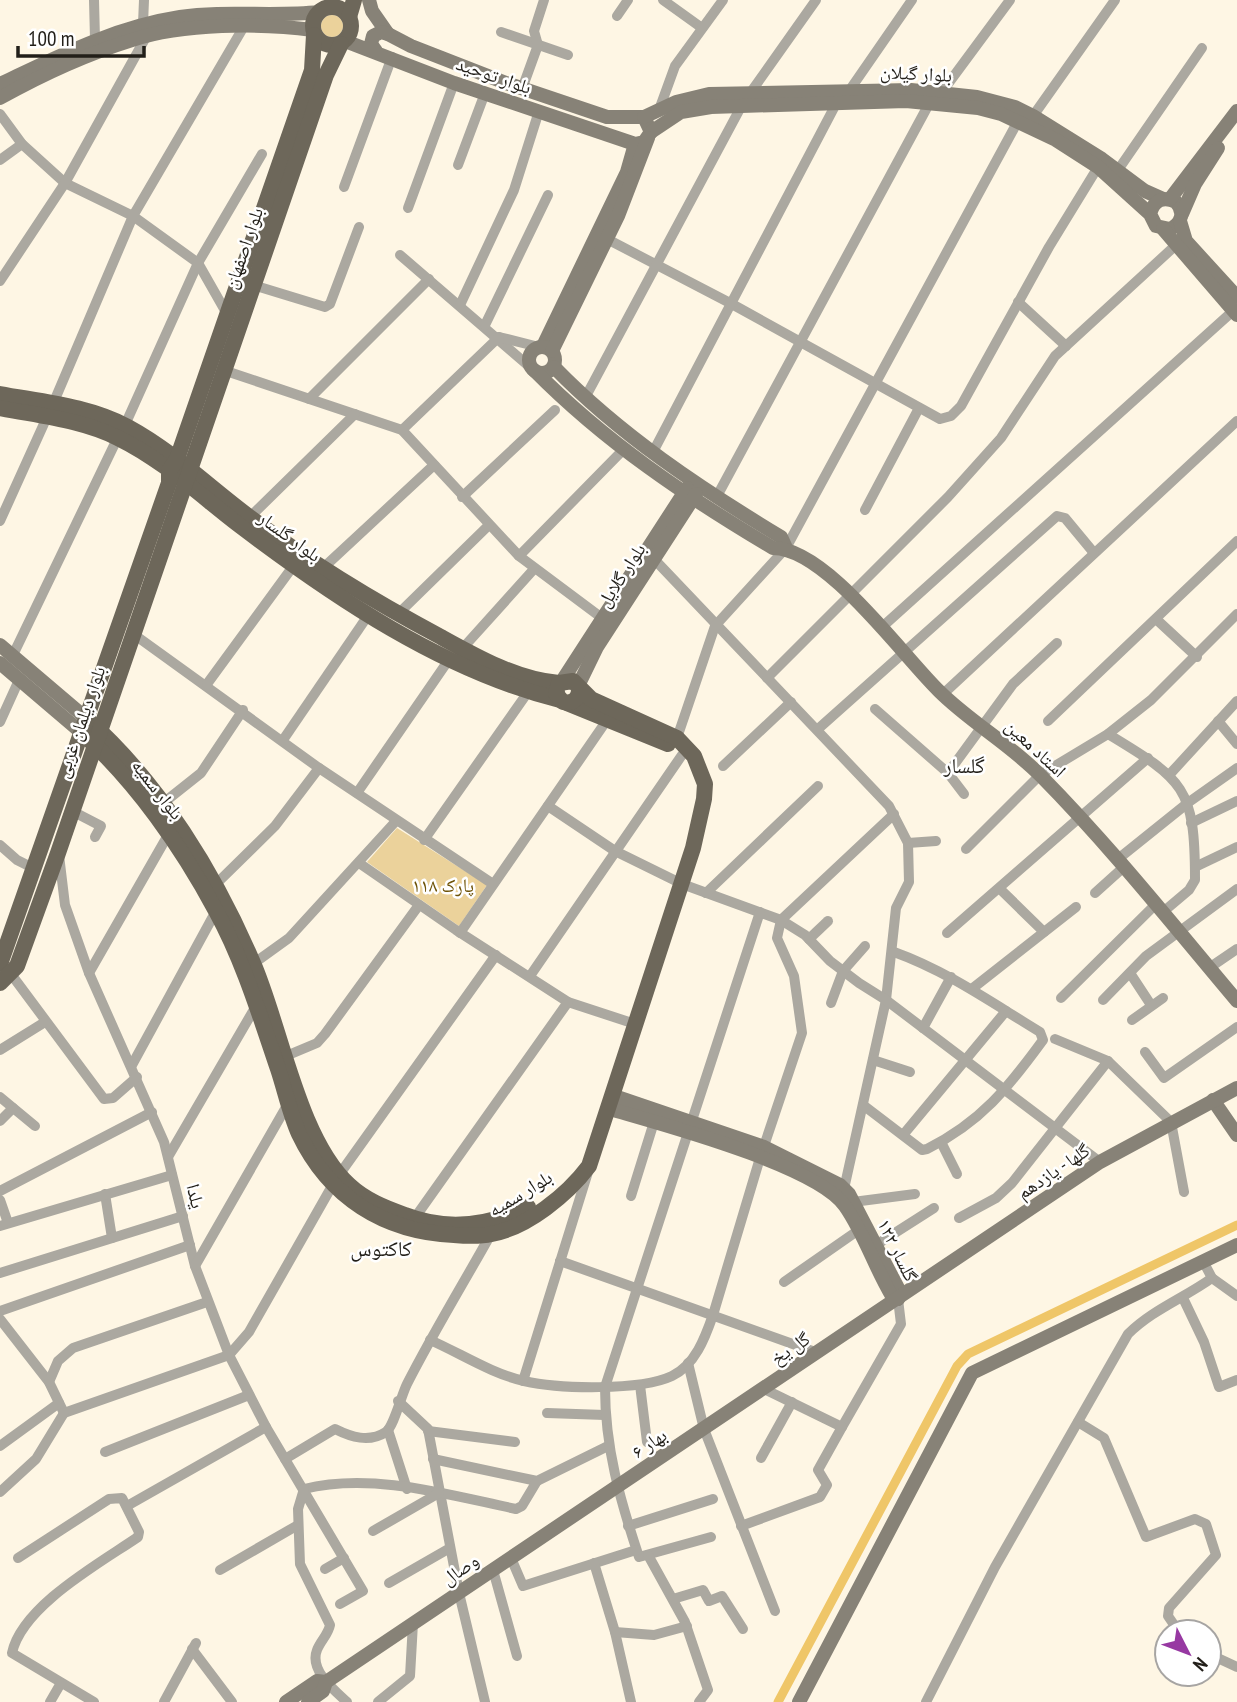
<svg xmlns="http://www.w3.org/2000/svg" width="1237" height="1702" viewBox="0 0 1237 1702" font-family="'PT Sans Narrow','Noto Naskh Arabic',sans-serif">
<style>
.green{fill:#ebd29b}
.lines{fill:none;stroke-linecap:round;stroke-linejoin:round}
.canal{stroke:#efc668;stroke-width:9}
.minor{stroke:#aba8a0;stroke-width:10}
.secondary{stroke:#878277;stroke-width:14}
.primary{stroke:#6d675a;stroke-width:16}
.labels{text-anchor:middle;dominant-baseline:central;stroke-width:5;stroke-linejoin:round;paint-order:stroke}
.street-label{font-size:19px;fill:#221f19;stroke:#fff}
.park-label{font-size:19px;fill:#6e5308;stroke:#fff}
.neighbourhood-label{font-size:21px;fill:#221f19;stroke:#fff}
</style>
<rect width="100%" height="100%" fill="#fef6e4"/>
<g class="green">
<circle cx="332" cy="26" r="11"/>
<polygon points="397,828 487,885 459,926 367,862"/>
</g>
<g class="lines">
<polyline class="canal" points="778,1702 957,1366 968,1354 1237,1225"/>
<g class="minor">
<polyline points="94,0 95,39"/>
<polyline points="663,0 702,28"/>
<polyline points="617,16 628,0"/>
<polyline points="143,24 144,0"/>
<polyline points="501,32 568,55"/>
<polyline points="522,89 538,45 534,31 544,0"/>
<polyline points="849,91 912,0"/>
<polyline points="751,92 816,0"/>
<polyline points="942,92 1010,0"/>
<polyline points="659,110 675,66 723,0"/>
<polyline points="0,114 22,144 65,183 133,216 198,263 227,314"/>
<polyline points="1033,116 1115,0"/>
<polyline points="0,160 22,144"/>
<polyline points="458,165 485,93"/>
<polyline points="1118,170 1202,48"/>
<polyline points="344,187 392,57"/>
<polyline points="408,208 454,83"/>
<polyline points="607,239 730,303 940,419 951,416 961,406 1049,247 1098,167"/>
<polyline points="400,255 531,368"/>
<polyline points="0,281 65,183 146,37"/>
<polyline points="253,285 325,307 330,304 359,227"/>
<polyline points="1018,302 1066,346"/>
<polyline points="460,305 514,190 539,111"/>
<polyline points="485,325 548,195"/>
<polyline points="499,337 539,347"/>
<polyline points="223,370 402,430 519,556 602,618"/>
<polyline points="585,398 742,105"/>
<polyline points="309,399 429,279"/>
<polyline points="53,404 133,216 243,28"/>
<polyline points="125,425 198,263 262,154"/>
<polyline points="402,430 499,337"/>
<polyline points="653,452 836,104"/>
<polyline points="462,497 555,410"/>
<polyline points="716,498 930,102"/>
<polyline points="865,510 919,408"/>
<polyline points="250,517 355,414"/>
<polyline points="0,521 47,417"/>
<polyline points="519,556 624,449"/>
<polyline points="654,559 889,806 908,843 909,882 896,908 886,1000 844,1189"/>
<polyline points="322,569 434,465"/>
<polyline points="398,614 489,525"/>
<polyline points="1156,619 1197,657"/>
<polyline points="881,628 1233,311"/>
<polyline points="132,633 319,768 493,884"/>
<polyline points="462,649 534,569"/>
<polyline points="13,655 118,437"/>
<polyline points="767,678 948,497 1001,438 1055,356 1176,245"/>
<polyline points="207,684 294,565"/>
<polyline points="942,695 1237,421"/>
<polyline points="875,709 948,773 964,794"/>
<polyline points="1048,721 1237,541"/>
<polyline points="1218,721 1237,744"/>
<polyline points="0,722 19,680"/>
<polyline points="818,729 1057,516 1065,518 1094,553"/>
<path d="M1108,734c76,46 87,53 87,146l-6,10 -26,22"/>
<polyline points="677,738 715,626 786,548 1018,121"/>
<polyline points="283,740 369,614"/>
<polyline points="723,766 791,702"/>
<polyline points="948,773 1013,684 1057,643"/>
<polyline points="1170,774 1237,701"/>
<polyline points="357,793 450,658"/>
<polyline points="162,804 201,773 243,710"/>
<polyline points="548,806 615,851 674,880"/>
<polyline points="72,811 101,826 95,837"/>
<polyline points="1191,823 1237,801"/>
<polyline points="424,840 528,692"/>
<polyline points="908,843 936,841"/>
<polyline points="0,845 17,860 35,869"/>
<polyline points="966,849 1040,775 1108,734 1151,700 1237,614"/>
<polyline points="59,855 65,905 89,973 164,1142 195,1266 229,1355 266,1427 363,1591 340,1604"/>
<polyline points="1118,859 1189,802 1237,768"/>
<polyline points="359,863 456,930 568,1002 629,1022"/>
<polyline points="1195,867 1237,847"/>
<polyline points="682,884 781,920 805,935 830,961 859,983 886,1000 1100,1162"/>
<polyline points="214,886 275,826 319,768"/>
<polyline points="1000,889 1044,932"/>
<polyline points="706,893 818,786"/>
<polyline points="1095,893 1125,866"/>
<polyline points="460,933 607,720"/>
<polyline points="947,933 1148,758"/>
<polyline points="809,939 828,921"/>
<polyline points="253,964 289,938 396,821"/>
<polyline points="1209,968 1237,949"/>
<polyline points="89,973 168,835"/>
<polyline points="1130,973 1151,1005"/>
<polyline points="11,974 104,1099 113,1098 137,1077"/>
<polyline points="530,976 682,755"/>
<polyline points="973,988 1076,907"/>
<polyline points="1061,998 1156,904"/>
<polyline points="1103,1000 1146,956 1237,889"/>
<polyline points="831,1003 843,971 865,946"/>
<polyline points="1132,1020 1163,998"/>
<polyline points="923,1028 951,977"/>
<polyline points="1055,1039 1108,1061"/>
<polyline points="0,1050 45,1022"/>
<polyline points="1145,1052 1164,1078 1237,1027"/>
<polyline points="286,1056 317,1043 325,1034 419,905"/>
<polyline points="873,1060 910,1072"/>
<polyline points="132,1065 216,911"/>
<polyline points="0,1097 35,1126"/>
<path d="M863,1105l59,45 5,-1c54,-27 81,-61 116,-109l-3,-8c-48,-29 -93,-61 -146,-80"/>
<polyline points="0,1121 13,1108"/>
<polyline points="903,1135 1006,1011"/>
<polyline points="941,1142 957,1174"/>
<polyline points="168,1157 256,1006"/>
<polyline points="339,1175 496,955"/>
<polyline points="0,1191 152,1112"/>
<polyline points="105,1194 112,1238"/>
<polyline points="631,1196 654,1122"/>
<polyline points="0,1200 8,1223"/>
<polyline points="853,1202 915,1194"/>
<polyline points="959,1218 996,1198 1012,1183 1108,1061 1171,1122 1184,1192"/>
<polyline points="414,1219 568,1002"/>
<polyline points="0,1226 172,1175"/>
<polyline points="876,1245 934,1208"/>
<polyline points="560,1261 818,1353"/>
<polyline points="1203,1261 1212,1278 1237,1296"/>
<polyline points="195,1266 289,1102"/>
<polyline points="0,1273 183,1216"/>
<polyline points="784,1282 863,1227"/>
<polyline points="1183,1298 1204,1342 1219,1387 1237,1380"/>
<polyline points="0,1311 190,1245"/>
<polyline points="0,1319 49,1382 64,1413"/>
<path d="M430,1340c30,13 62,34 94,41 35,8 116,10 148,-5 23,-11 33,-38 41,-61l47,-157 42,-125 -8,-57 -17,-38 4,-18 113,-106"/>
<polyline points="688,1363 704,1429 775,1611"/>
<polyline points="523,1381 588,1172"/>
<polyline points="49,1382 58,1361 73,1348 207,1302"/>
<polyline points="640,1385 647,1442"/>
<polyline points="764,1389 842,1427 901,1324 898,1299"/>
<polyline points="398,1401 428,1429 459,1593 485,1702"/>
<polyline points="64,1413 229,1355 249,1332 332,1186"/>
<polyline points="547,1413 605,1415"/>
<polyline points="1078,1422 1104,1438 1146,1537 1195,1519 1206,1524 1216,1555 1169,1608 1168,1616 1179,1632"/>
<polyline points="388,1430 407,1489"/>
<polyline points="428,1431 515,1442"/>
<polyline points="0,1446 59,1403"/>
<polyline points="105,1452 249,1395"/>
<polyline points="761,1458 792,1402"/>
<path d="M285,1459l50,-30c16,8 34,14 51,3 8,-6 15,-36 21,-48 26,-51 56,-100 84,-150"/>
<polyline points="433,1459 537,1481 608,1446"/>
<path d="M304,1489c68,-17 145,6 212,20l6,-3 15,-25"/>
<path d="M304,1489l-6,20 2,55 30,61c-2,10 -9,15 -13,25 -8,20 17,40 30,52"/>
<polyline points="0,1492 36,1459 64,1413"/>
<polyline points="127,1506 266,1427"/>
<polyline points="628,1526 713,1499"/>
<polyline points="741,1526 820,1497 827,1485 818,1470 842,1427"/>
<polyline points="373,1531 439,1493"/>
<path d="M711,1537l-72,20c-19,-57 -34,-109 -34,-170l155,-475"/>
<polyline points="648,1555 685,1622 708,1690 699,1702"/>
<path d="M18,1558l91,-59 13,-1 17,34 -1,5c-38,26 -116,69 -126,116l82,49"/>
<polyline points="511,1558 523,1586 636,1550"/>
<polyline points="594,1563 615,1632 631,1702"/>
<polyline points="325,1569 344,1558"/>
<polyline points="220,1570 298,1525"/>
<polyline points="493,1570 517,1656"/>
<polyline points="389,1583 450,1548"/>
<polyline points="673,1599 703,1590 709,1601 722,1596 743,1629"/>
<polyline points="615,1632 654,1635 687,1626"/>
<polyline points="192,1649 232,1702"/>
<polyline points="1209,1654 1237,1667"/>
<polyline points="50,1702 61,1683"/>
<polyline points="164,1702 196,1643"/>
<polyline points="378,1702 410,1676 413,1623"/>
<path d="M926,1702l69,-135 133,-233c24,-24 56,-36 84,-56"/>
</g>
<g class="secondary">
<polyline points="369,0 372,11 388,34"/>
<polyline points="345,41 454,83 635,144 644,142 651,132 644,117 607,117 506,83 411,46 388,34 381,32 373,36 371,44 376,51"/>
<path d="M0,84c59,-28 115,-57 180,-67 45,-7 93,0 139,-5"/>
<path d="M0,98c41,-23 87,-44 132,-58 51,-17 128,-17 181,-10"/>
<polyline points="644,117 676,102 709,94 911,90 977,97 1015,107 1033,116 1102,159 1145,191 1163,199"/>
<path d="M651,132l30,-20 30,-5 195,-6 72,7 23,6 55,26 42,27 52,47 6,12 14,3c12,-6 15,-17 6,-27 -13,-6 -22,-2 -26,12"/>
<polyline points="1170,199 1237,111"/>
<polyline points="1182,214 1195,184 1218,148"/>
<polyline points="1180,221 1186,241 1237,297"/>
<polyline points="1163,229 1237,315"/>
<polyline points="543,346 627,172 635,144"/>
<circle cx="542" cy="360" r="13"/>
<polyline points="552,351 618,216 648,138"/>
<path d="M554,367c66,68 146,121 227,170l5,11"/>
<path d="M534,370c71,72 153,127 239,178 53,0 129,107 166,143 31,31 71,53 102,85 70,71 132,149 196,225"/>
<polyline points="0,645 87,719"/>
<polyline points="0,663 82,733"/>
<polyline points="562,681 687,488"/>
<polyline points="578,686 597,647 696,494"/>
<polyline points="614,1096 764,1147 840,1185 849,1194 900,1292 898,1299"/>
<polyline points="1213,1100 1237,1135"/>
<path d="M610,1109c51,15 206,56 235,97 19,27 30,62 47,90l6,3"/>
<polyline points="286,1702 317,1681 326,1682"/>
<polyline points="308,1702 323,1691 326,1682 1100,1162 1237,1088"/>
<polyline points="799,1702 972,1373 1237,1245"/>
</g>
<g class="primary">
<circle cx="332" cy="26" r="19"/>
<polyline points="349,17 354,0"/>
<path d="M0,394c43,8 89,12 128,33 46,25 82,61 124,92 60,45 123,83 189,118 36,20 77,43 118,46"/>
<path d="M0,408c40,8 82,12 118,30 45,22 82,57 121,87 95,72 204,146 321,175"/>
<polyline points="567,703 668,744"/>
<path d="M87,719c73,65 128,155 166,244 28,64 45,175 96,222 16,15 36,23 56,30 41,16 83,11 123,-8"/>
<path d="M82,733c54,49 100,114 134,178 27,49 44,105 62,158 7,21 12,45 21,65 30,63 85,98 155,101 12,1 25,2 37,-1 36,-6 77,-40 98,-68l104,-318 11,-49 1,-15 -11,-28 -17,-18 -86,-39 -18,-18 -14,2 -3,11 7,8c9,2 16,-3 16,-12"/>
<polyline points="0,964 169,483 169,471 177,459 312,70 314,35"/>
<polyline points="0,983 17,966 58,853 326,75 341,44"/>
</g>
</g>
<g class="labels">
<g class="street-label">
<text transform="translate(916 73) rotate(3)">بلوار گیلان</text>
<text transform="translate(494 75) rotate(19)">بلوار توحید</text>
<text transform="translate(243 248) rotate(-71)">بلوار اصفهان</text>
<text transform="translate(290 536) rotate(36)">بلوار گلسار</text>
<text transform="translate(621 575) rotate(-57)">بلوار گلایل</text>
<text transform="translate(80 722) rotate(-71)">بلوار دیلمان غربی</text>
<text transform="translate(1036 748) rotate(43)">استاد معین</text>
<text transform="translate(158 789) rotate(52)">بلوار سمیه</text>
<text transform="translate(1053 1171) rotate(-34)">گلها - یازدهم</text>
<text transform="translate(520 1193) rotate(-31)">بلوار سمیه</text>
<text transform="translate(196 1196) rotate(76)">یلدا</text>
<text transform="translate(898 1250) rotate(64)">گلسار ۱۲۲</text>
<text transform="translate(790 1348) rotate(-34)">گل یخ</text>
<text transform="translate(649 1443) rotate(-34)">بهار ۶</text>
<text transform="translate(460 1569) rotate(-34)">وصال</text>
</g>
<g class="park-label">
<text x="443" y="885">پارک ۱۱۸</text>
</g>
<g class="neighbourhood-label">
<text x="964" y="765">گلسار</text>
<text x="381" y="1248">کاکتوس</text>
</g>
</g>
<g transform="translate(1188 1653) rotate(132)"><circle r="33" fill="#ffffff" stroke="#a7a5a3" stroke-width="2"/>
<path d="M0-5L12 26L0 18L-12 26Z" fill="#9739a2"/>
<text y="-10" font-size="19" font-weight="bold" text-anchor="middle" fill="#221f19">N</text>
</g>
<path d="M18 46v10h126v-10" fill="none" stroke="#221f19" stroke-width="3.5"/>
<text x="28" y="46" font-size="21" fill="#221f19" stroke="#ffffff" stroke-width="5" paint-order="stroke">100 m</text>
</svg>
